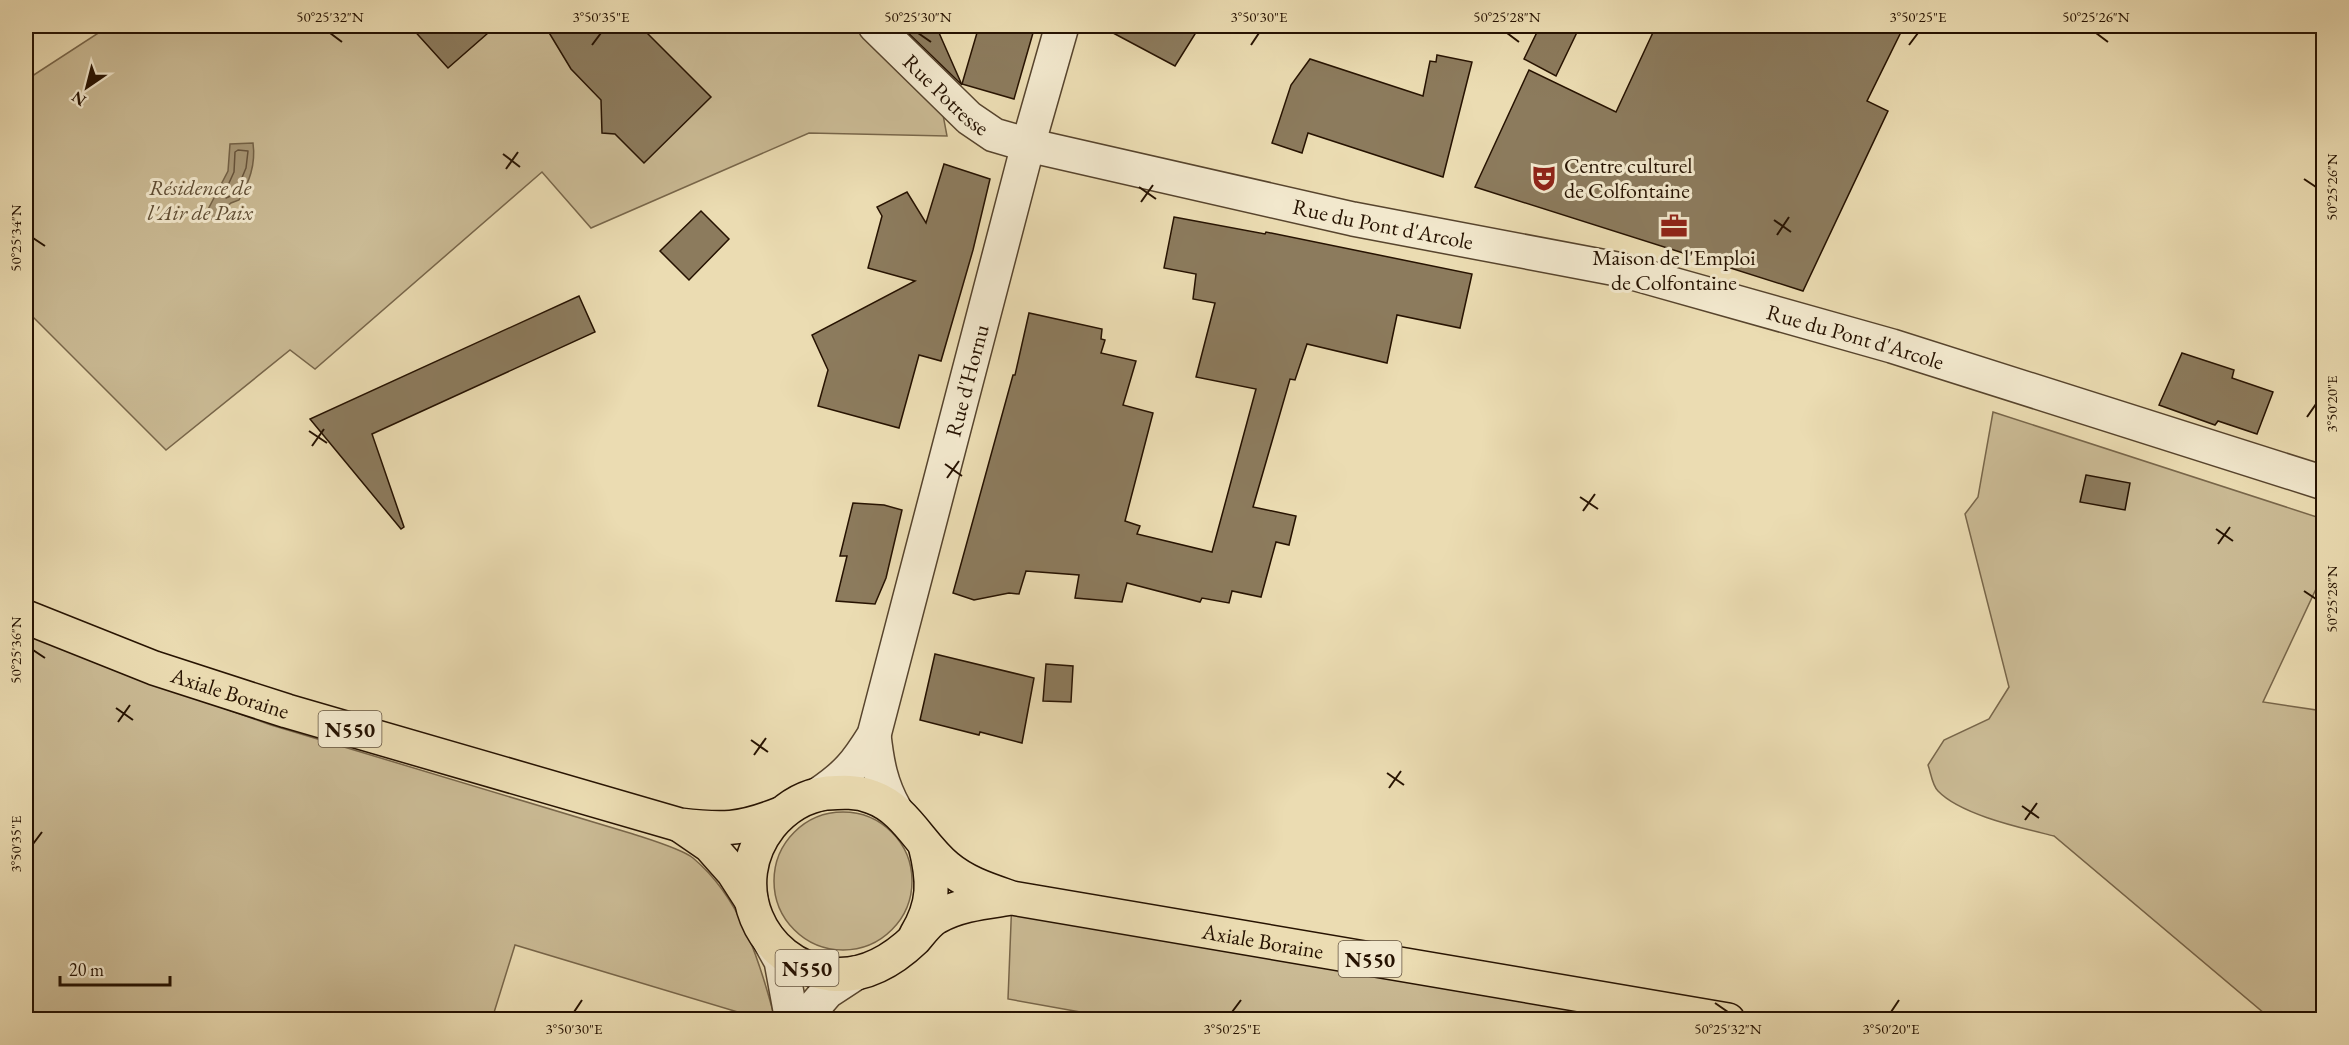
<svg xmlns="http://www.w3.org/2000/svg" width="2349" height="1045" viewBox="0 0 2349 1045" font-family="'EB Garamond',serif">
<style>
.green{fill:#caba94;stroke:#78664a;stroke-width:1.5}
.water{fill:#a89776;stroke:#746247;stroke-width:1.5}
.lines{fill:none;stroke-linecap:round;stroke-linejoin:round}
.shore{stroke:#67543c;stroke-width:1.5}
.building{fill:#8c7b5d;stroke:#261201;stroke-width:1.5}
.minor-casing{stroke:#57442d;stroke-width:36}
.major-casing{stroke:#261201;stroke-width:36}
.minor{stroke:#f2e8cd;stroke-width:33}
.major{stroke:#ebdcb2;stroke-width:33}
.ticks{fill:none;stroke:#261201;stroke-width:2}
.labels{text-anchor:middle;dominant-baseline:central;stroke-width:6;stroke-linejoin:round;paint-order:stroke}
.shield{fill:#f2e8cd;stroke:#63523e;stroke-width:1.5}
.shield-label{font-size:21px;font-weight:bold;fill:#261201}
.street-label{font-size:22px;fill:#261201;stroke:#f2e8cd}
.poi-label{font-size:22px;fill:#261201;stroke:#f2e8cd;text-anchor:start}
.park-label{font-size:22px;font-style:italic;fill:#5f4d34;stroke:#f2e8cd}
.neatline{fill:none;stroke:#261201;stroke-width:2}
.ticks-label{font-size:15px;text-anchor:middle;fill:#261201}
</style>
<rect width="100%" height="100%" fill="#ebdcb2"/>
<filter id="stains"><feTurbulence type="fractalNoise" baseFrequency=".00333" numOctaves="4"/><feColorMatrix values="0 0 0 0 .2 0 0 0 0 .09 0 0 0 0 .02 0 0 0 .5 -.17"/></filter>
<radialGradient id="worn" r=".72"><stop offset=".6" stop-color="#630" stop-opacity="0"/><stop offset="1" stop-color="#630" stop-opacity=".3"/></radialGradient>
<g class="green">
<polygon points="109,26 860,26 941,104 947,136 809,133 591,228 542,172 315,369 290,350 166,450 26,310 26,80"/>
<path d="M1993,412l330,107v55l-60,128 60,9v308h-52l-217,-183c-32,-8 -93,-21 -116,-45 -6,-6 -7,-18 -10,-26l16,-25 45,-21 20,-32 -44,-173 13,-17z"/>
<path d="M26,629l110,48 135,48 362,109c15,5 49,15 60,24 48,40 67,104 82,161h-14l-246,-74 -23,74h-466z"/>
<circle cx="843" cy="881" r="69"/>
<polygon points="1012,898 1722,1019 1125,1020 1008,999"/>
</g>
<path class="water" d="M253,143c3,22 -4,39 -14,57l-8,3 -18,16h-10l25,-48 2,-27z"/>
<g class="lines">
<polygon class="shore" points="238,150 248,151 246,168 235,194 226,198 224,194 234,172 235,152"/>
</g>
<g class="building">
<polygon points="410,26 496,26 448,68"/>
<polygon points="545,26 640,26 711,97 644,163 615,134 602,133 601,100 571,69"/>
<polygon points="901,26 936,26 962,85"/>
<polygon points="979,26 1035,26 1014,99 962,84"/>
<polygon points="1100,26 1200,26 1175,66"/>
<polygon points="1540,26 1580,26 1556,76 1524,59"/>
<polygon points="1656,26 1904,26 1867,101 1888,111 1803,291 1475,187 1529,70 1616,112"/>
<polygon points="1437,55 1472,62 1443,177 1308,133 1302,153 1272,143 1291,85 1310,59 1423,96 1430,61 1436,62"/>
<polygon points="944,164 990,179 973,250 941,361 919,355 899,428 818,406 828,370 812,335 915,281 868,268 882,216 877,207 907,192 926,223"/>
<polygon points="701,211 729,239 689,280 660,251"/>
<polygon points="1174,217 1265,234 1266,232 1472,274 1460,328 1397,315 1387,363 1307,344 1295,380 1290,379 1253,507 1296,516 1289,545 1276,542 1261,597 1232,591 1229,603 1202,598 1200,602 1127,583 1122,602 1075,598 1079,575 1026,571 1019,594 1009,593 974,600 953,593 1013,375 1015,375 1029,313 1102,329 1101,339 1105,340 1101,353 1136,361 1123,405 1153,413 1125,521 1140,526 1137,534 1212,552 1256,389 1196,377 1215,303 1193,299 1196,274 1164,268"/>
<polygon points="579,296 595,332 372,434 404,527 401,529 310,419"/>
<polygon points="2182,353 2234,370 2232,378 2273,392 2257,434 2218,421 2215,425 2159,405"/>
<polygon points="2086,475 2130,483 2125,510 2080,502"/>
<polygon points="853,503 884,505 902,510 886,578 875,604 836,601 847,556 840,556"/>
<polygon points="935,654 1034,678 1022,743 980,732 979,735 920,720"/>
<polygon points="1046,664 1073,666 1071,702 1043,701"/>
</g>
<g class="lines">
<defs>
<g id="minor">
<path id="s1" d="M875,26l94,92 25,17 34,10 325,74 269,51 270,76 432,137"/>
<path d="M874,735c3,27 7,50 21,74"/>
<path id="s2" d="M819,794c28,-19 37,-30 55,-59l154,-590 34,-119"/>
<polyline points="768,938 781,961 790,1010 790,1020"/>
<polyline points="803,1020 827,992 856,973"/>
</g>
<g id="major">
<path id="s3" d="M26,617l128,51 133,43 393,114c42,5 60,5 100,-11"/>
<polyline points="681,826 710,846 733,872 751,900"/>
<path id="s4" d="M1012,898c-25,4 -52,6 -75,19 -8,4 -16,15 -22,22 -23,22 -51,39 -85,35 -71,-10 -105,-91 -60,-148 15,-18 33,-30 57,-33 15,-1 30,-2 45,4 34,12 48,48 75,70 19,16 42,23 65,31l716,122"/>
<path d="M916,935c19,-31 18,-55 9,-90"/>
</g>
</defs>
<use href="#minor" class="minor-casing"/>
<use href="#major" class="major-casing"/>
<use href="#minor" class="minor"/>
<use href="#major" class="major"/>
</g>
<path class="ticks" d="M330,33l12,9M918,33l13,9M1507,33l12,9M2096,33l12,9M592,45l9,-12M1251,45l8,-12M1909,45l9,-12M503,154l17,13M506,169l12,-17M2304,179l12,8M1139,187l17,12M1141,202l12,-17M1774,220l17,12M1777,235l12,-18M33,238l12,8M2307,417l9,-13M309,431l18,12M312,446l12,-17M945,464l17,12M947,478l12,-17M1580,497l18,12M1583,511l12,-17M2216,529l17,12M2218,544l12,-17M2304,591l12,8M33,650l12,8M116,708l17,12M118,722l12,-17M751,740l17,12M754,755l12,-17M1387,773l17,12M1389,788l12,-17M2022,806l17,12M2025,820l12,-17M33,844l9,-12M1715,1003l13,9M574,1012l8,-12M1232,1012l9,-12M1891,1012l8,-12"/>
<defs>
<symbol id="theatre-bare" viewBox="-9 -9 18 18"><path d="M-5-5.5Q0-4 5-5.5V0Q5 5 0 6Q-5 5-5 0ZM-3.3-2.5H-1v1.5H-3.3ZM1-2.5H3.3v1.5H1ZM-2.8 1Q0 5.5 2.8 1Z" fill="#8f2418" stroke="#f2e8cd" stroke-width="2.5" paint-order="stroke"/></symbol>
<symbol id="office-bare" viewBox="-9 -9 18 18"><path d="M-6-3h4V-5.5h4V-3h4V5H-6ZM-1-4.5V-3h2v-1.5ZM-6 0V1H6V0Z" fill="#8f2418" stroke="#f2e8cd" stroke-width="2.5" paint-order="stroke"/></symbol>
</defs>
<g fill-rule="evenodd">
<use href="#theatre-bare" x="1525" y="159" width="38" height="38"/>
<use href="#office-bare" x="1655" y="207" width="38" height="38"/>
</g>
<g class="labels">
<g class="shield">
<rect x="318.5" y="711" width="63" height="36" rx="4.5"/>
<rect x="1338.5" y="941" width="63" height="36" rx="4.5"/>
<rect x="775.5" y="950" width="63" height="36" rx="4.5"/>
</g>
<g class="shield-label">
<text x="350" y="729">N550</text>
<text x="1370" y="959">N550</text>
<text x="807" y="968">N550</text>
</g>
<g class="street-label">
<text stroke="none"><textPath href="#s1" startOffset="99">Rue Potresse</textPath></text>
<text stroke="none"><textPath href="#s1" startOffset="561">Rue du Pont d'Arcole</textPath></text>
<text stroke="none"><textPath href="#s1" startOffset="1047">Rue du Pont d'Arcole</textPath></text>
<text stroke="none"><textPath href="#s2" startOffset="448">Rue d'Hornu</textPath></text>
<text stroke="none"><textPath href="#s3" startOffset="218">Axiale Boraine</textPath></text>
<text stroke="none"><textPath href="#s4" startOffset="942">Axiale Boraine</textPath></text>
</g>
<g class="poi-label">
<text x="1564" y="165">Centre culturel<tspan x="1564" dy="25">de Colfontaine</tspan></text>
<text x="1674" y="257" text-anchor="middle">Maison de l'Emploi<tspan x="1674" dy="25">de Colfontaine</tspan></text>
</g>
<g class="park-label">
<text x="200" y="187">Résidence de<tspan x="200" dy="25">l'Air de Paix</tspan></text>
</g>
</g>
<rect width="2349" height="1045" fill="none" stroke="#ebdcb2" stroke-width="66"/>
<g transform="translate(87 87) rotate(215)" stroke="#f2e8cd" stroke-width="4.5" paint-order="stroke">
<path d="M0-4.5L10 22L0 15L-10 22Z" fill="#261201"/>
<text y="-9" font-size="16" font-weight="bold" text-anchor="middle" fill="#261201">N</text>
</g>
<path d="M60 976v9h110v-9" fill="none" stroke="#261201" stroke-width="3"/>
<text x="69" y="976" font-size="18" fill="#261201" stroke="#f2e8cd" stroke-width="4.5" paint-order="stroke">20 m</text>
<rect x="33" y="33" width="2283" height="979" class="neatline"/>
<g class="ticks-label">
<text x="330" y="22">50°25'32"N</text>
<text x="601" y="22">3°50'35"E</text>
<text x="918" y="22">50°25'30"N</text>
<text x="1259" y="22">3°50'30"E</text>
<text x="1507" y="22">50°25'28"N</text>
<text x="1918" y="22">3°50'25"E</text>
<text x="2096" y="22">50°25'26"N</text>
<text transform="translate(2332 187) rotate(-90)" y="5">50°25'26"N</text>
<text transform="translate(16 238) rotate(-90)" y="5">50°25'34"N</text>
<text transform="translate(2332 404) rotate(-90)" y="5">3°50'20"E</text>
<text transform="translate(2332 599) rotate(-90)" y="5">50°25'28"N</text>
<text transform="translate(16 650) rotate(-90)" y="5">50°25'36"N</text>
<text transform="translate(16 844) rotate(-90)" y="5">3°50'35"E</text>
<text x="574" y="1034">3°50'30"E</text>
<text x="1232" y="1034">3°50'25"E</text>
<text x="1728" y="1034">50°25'32"N</text>
<text x="1891" y="1034">3°50'20"E</text>
</g>
<rect width="100%" height="100%" filter="url(#stains)"/>
<rect width="100%" height="100%" fill="url(#worn)"/>
</svg>
